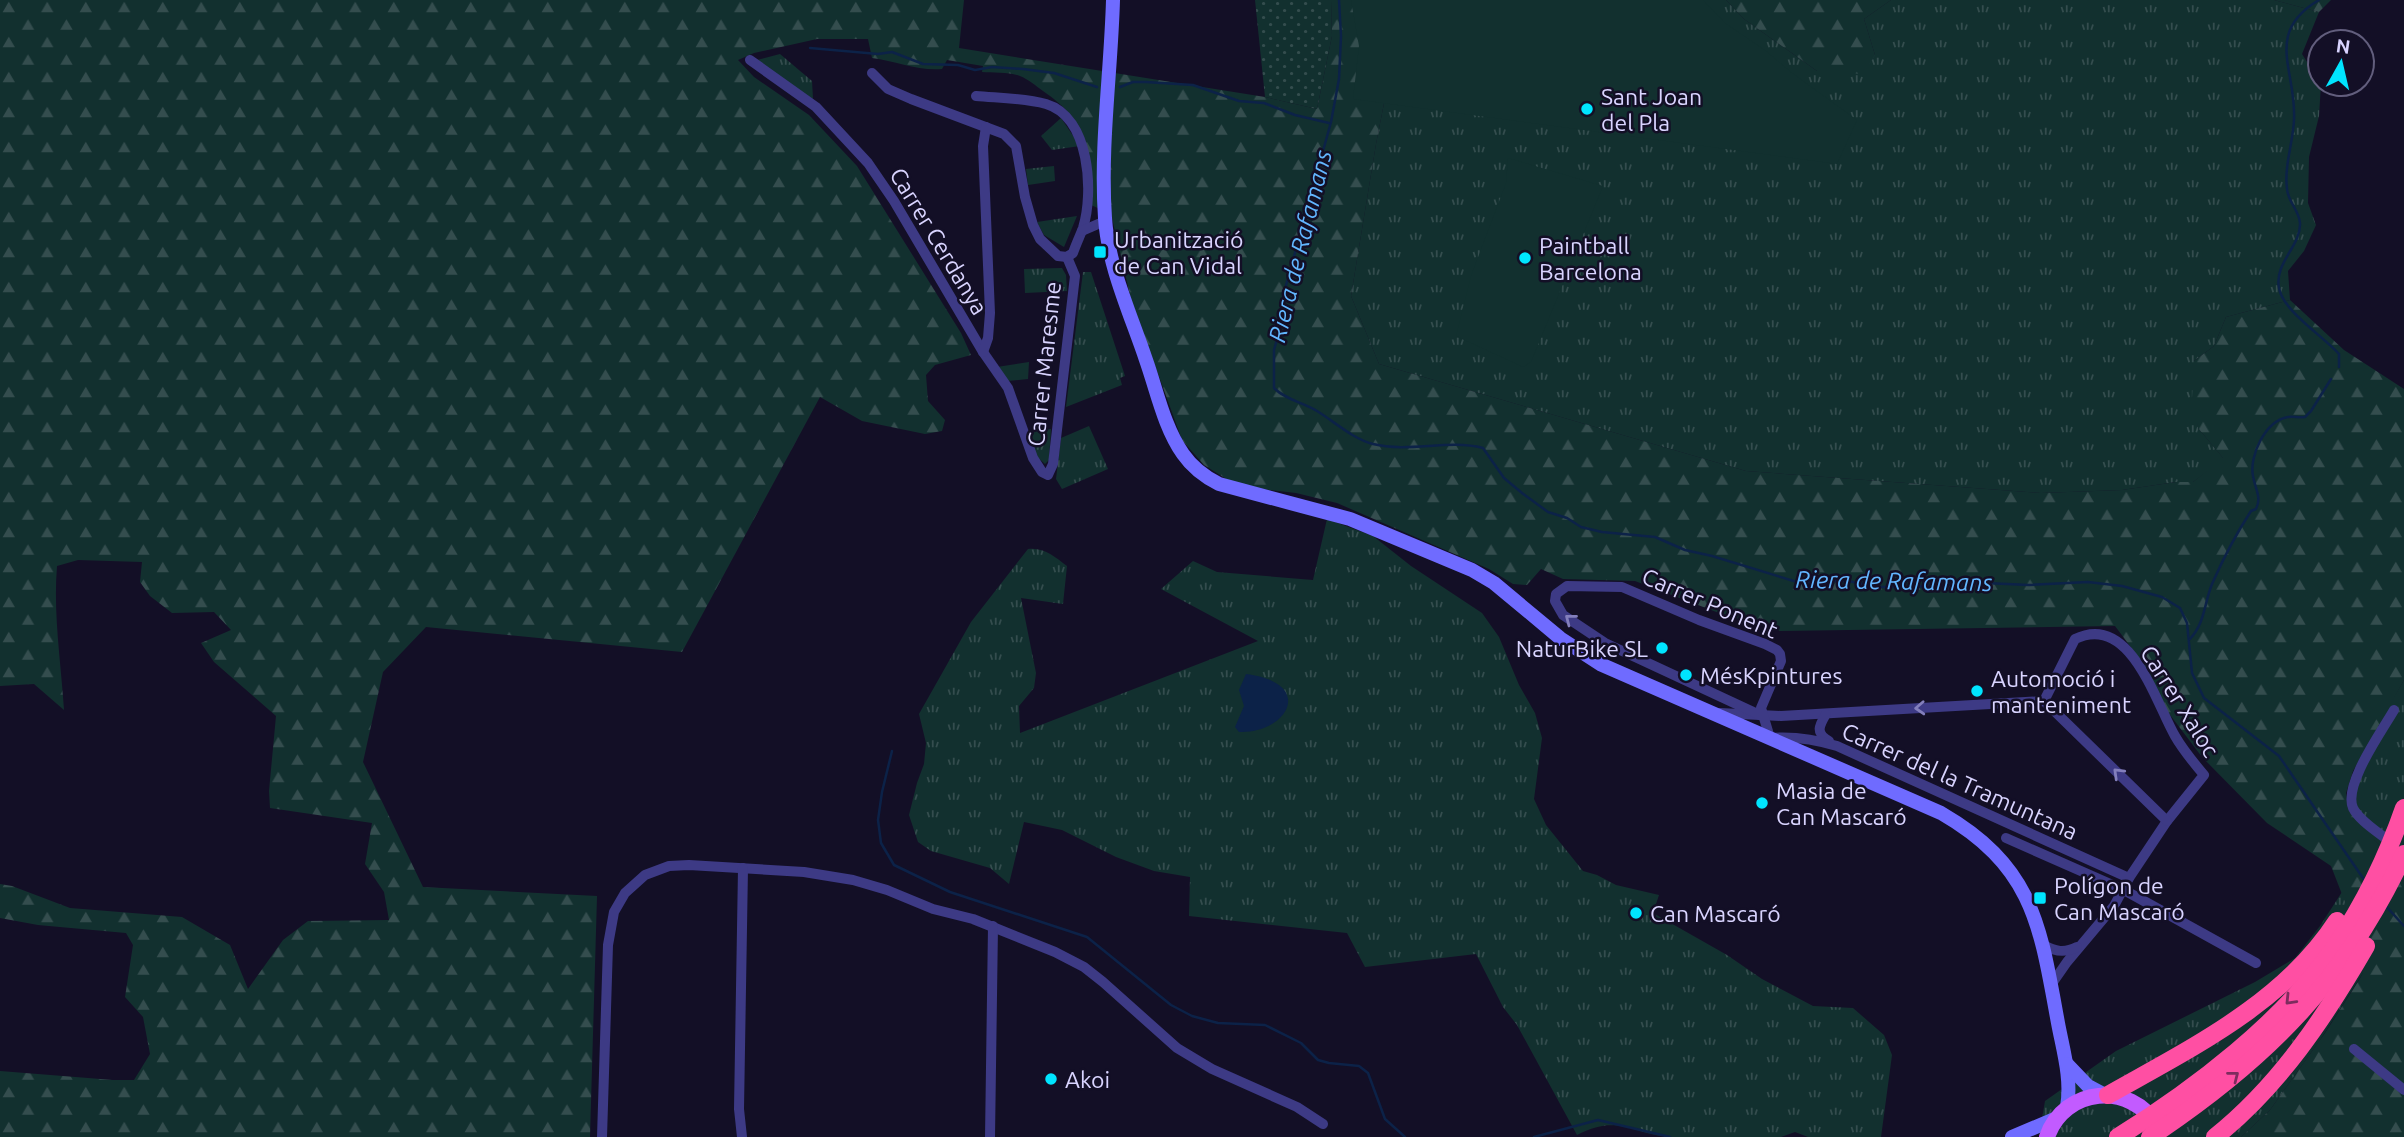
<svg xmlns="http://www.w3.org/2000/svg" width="2404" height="1137" viewBox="0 0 2404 1137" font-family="Ubuntu,sans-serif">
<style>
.grass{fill:url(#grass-tufts)}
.forest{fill:url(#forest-firs)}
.park{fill:#12302f}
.garden{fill:url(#garden-dots)}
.water{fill:#0c2248}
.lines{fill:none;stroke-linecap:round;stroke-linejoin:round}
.stream{stroke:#0c2248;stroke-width:2.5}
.street{stroke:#3d3a85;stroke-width:10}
.secondary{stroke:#6f6bff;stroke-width:14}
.primary{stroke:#c25bff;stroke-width:16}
.highway{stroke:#ff4fa3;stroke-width:18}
.oneway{stroke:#837fbc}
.oneway2{stroke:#7d2c5e}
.poi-dot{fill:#00e5ff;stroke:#130f26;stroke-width:2.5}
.labels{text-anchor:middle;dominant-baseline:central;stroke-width:5;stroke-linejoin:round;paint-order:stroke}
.poi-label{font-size:23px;fill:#d9d4ff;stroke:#130f26;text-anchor:start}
.street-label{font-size:23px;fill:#d9d4ff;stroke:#130f26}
.water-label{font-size:24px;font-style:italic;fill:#62b6ff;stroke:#130f26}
</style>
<defs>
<pattern id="grass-tufts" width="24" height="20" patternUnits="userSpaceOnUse" patternTransform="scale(1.75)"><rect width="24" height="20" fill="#12302f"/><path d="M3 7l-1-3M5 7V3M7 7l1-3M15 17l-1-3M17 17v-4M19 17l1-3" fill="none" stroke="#344d4e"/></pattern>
<pattern id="forest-firs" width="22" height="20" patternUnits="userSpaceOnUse" patternTransform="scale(1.75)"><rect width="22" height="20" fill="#12302f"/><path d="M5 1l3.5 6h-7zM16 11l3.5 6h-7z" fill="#344d4e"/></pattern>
<pattern id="garden-dots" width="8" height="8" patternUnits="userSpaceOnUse" patternTransform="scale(1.75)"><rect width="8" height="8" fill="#12302f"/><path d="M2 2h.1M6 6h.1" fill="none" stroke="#344d4e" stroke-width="1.8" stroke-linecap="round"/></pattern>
</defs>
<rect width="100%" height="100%" fill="#130f26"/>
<g class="grass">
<polygon points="1422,0 1726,0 1744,19 1817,71 1875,55 1864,19 1891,0 2274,0 2319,12 2302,54 2321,84 2319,116 2309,157 2308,203 2316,225 2304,251 2288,271 2290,300 2226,317 2214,346 2194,361 2198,428 2224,459 2193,482 2176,482 2122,490 2041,493 1746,471 1379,364 1351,296 1376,144 1398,32"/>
<polygon points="780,54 812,81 813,99 782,80 757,60"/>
<polygon points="1061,118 1080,146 1052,150 1041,136"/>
<polygon points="1054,166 1055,181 1028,185 1026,169"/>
<polygon points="1077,216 1064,247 1044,235 1037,222"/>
<polygon points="1062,268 1066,275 1067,291 1025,293 1024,269"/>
<polygon points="1083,272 1091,272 1125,376 1120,378 1122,385 1066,407"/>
<polygon points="1029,362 1028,379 1008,381 997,367"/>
<polygon points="1089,426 1108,469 1062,489 1056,479 1061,438"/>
<polygon points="1051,429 1049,460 1045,464 1036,456 1027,431"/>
<path d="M1327,519l46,17 38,30 71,47 17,24 20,48 16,28 7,25 -8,61 12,26 37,46 14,4 19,10 43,10 -6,18 74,42 35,24 51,27 40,2 31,27 8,20 -11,82h-73l-13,-5 -14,5c-36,0 -73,0 -109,0 -40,-2 -53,-24 -95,-2l-60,-110 -14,-18 -27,-53 -111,13 -18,-34 -158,-17 1,-39 -36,-6 -38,-14 -54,-27 -38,-8 -15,62 -19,-16 -59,-17 -13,-9 -9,-27 8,-32 7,-19 2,-21 -7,-29 52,-92 57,-73c16,-2 27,8 39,17l-4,38 -42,-6 15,75 -2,15 -15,18 1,27 238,-92 -97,-52 32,-28 24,11 96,8z"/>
<path d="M2404,680v184c-13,-7 -22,-17 -33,-27 -8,-9 -20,-18 -24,-30 -8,-26 43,-102 57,-127z"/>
<polygon points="2342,892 2361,943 2363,973 2320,1040 2270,1110 2241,1137 2039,1137 2045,1101 2116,1051 2255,982 2295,958 2320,926"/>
</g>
<g class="forest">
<path d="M0,0h964l-5,48 306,49 52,12 15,-73 -1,-36h91l-24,32 -22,112 -25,152 28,68 367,107 295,22 81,-3 54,-8h17l30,-24 -25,-30 -6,-30 2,-37 20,-15 12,-29 64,-17 54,50 60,39v291l-51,91 -7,22 1,14 11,16 34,35 12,6v273h-163l29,-27 55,-77 34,-53 4,-7 -2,-30 -30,-77 -64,-43 -65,-66 -38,-50 -16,-37 -33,-44 -335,5 -61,-18 -84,-32 -72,-2 -22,-10 -14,16 -14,-1 -24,-15 -152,-66 -41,-10 -34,-4 -34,-9 -24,-15 -22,-25 -51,-141 -20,-85 -20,-9c0,-52 -2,-83 -48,-114 -7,-5 -15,-12 -23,-15 -10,-4 -27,-3 -38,-4l1,-6 -36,-6 -5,9c-24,2 -46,-8 -70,-11l-4,-19h-51l-63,14 -16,7 16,17 55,38 48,51 104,167 10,22 -36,10 -9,10 2,26 17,19 -3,11 -17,3 -63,-13 -42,-24 -138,255 -256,-25 -43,45 -20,90 60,125 174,9 -7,241h-590v-66l113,9h21l16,-26 -7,-37 -18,-20 8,-52 -7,-12 -88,-8 -38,-7v-34l12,2 58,22 112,9 48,28 18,44 35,-49 25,-19 81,-1 -5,-28 -19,-28 7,-41 -102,-15 -1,-17 7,-75 -62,-54 -13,-19 30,-13 -17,-18 -42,1 -22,-17 -10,-14 2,-20 -64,-2 -21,6c-4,48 4,96 7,144l-30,-26 -34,2z"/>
<polygon points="1726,0 1891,0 1864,19 1875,55 1863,74 1817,71 1744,19"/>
<polygon points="2274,0 2331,0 2319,12"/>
</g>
<g class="park">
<polygon points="1351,0 1703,0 1725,23 1766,51 1792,73 1857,120 1837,164 1353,99 1359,46"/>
<polygon points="1508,158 1603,186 1531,362 1523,367 1456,336 1471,276 1506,183"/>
</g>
<polygon class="garden" points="1255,0 1331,0 1332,36 1317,109 1265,97"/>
<path class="water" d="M1246,674c71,9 41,60 -7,58l-4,-5 9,-21 -5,-16z"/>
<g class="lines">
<g class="stream">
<path d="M1339,0l2,36 -2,43 -8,43 -46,167 -4,36 -7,25v38c12,12 28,14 43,23 18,11 36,28 56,33 37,9 74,-5 110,4l21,30 18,15 26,19 19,6 14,9 21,5 53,5 30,13 27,6 85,26 51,-1 30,6h33l74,-4 44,2 59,-3 34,4 40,11 18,11 7,15 5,50 12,25 75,58 86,125"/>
<path d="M2319,0c-56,33 -22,71 -25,120 -1,23 -10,46 -7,69 1,13 12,21 13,34 1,23 -26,40 -21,65 4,23 44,48 60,66v13"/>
<polyline points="810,48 878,54 892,52 923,64 958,65 975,70 992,67 1023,69 1054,73 1097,87"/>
<polyline points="1120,87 1133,82 1146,82 1193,85 1239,101 1264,103 1295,115 1329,123"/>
<path d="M2190,639c15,-16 14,-35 22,-55 11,-25 24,-50 39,-73l5,-2c6,-12 -1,-20 -3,-33 -4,-20 12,-55 35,-59 5,-1 11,1 17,0l6,-6 20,-32"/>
<polyline points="892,751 882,792 878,820 881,843 894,865 950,892 1087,937 1171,1005 1192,1016 1218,1023 1265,1025 1301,1043 1318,1060 1329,1063 1359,1066 1368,1073 1385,1119 1405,1137"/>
<polyline points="2385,905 2404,926"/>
<polyline points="1534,1137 1598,1120 1670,1137"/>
</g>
<g class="street">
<polyline points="750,60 816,107 868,163 894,201 983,352 1008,388 1033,458 1042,472 1048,475 1053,464 1075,276 1067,257"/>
<path d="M872,73l16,16 23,10 93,35 12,12 9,51 8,28 7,14 18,17 9,1 6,-4c3,-9 7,-17 10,-25 11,-36 7,-111 -37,-124 -22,-6 -48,-6 -70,-8"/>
<polyline points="1082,231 1105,221"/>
<polyline points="983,352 988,338 990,313 983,146 986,127"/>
<path d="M2044,701l31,-62c55,-27 80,62 100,97 8,14 18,26 29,39l-37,46 -38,57 -15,28 -47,56 -16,23"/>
<polyline points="1720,713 1781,716 2044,701 2167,821"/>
<path d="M1826,714c-7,12 -11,19 3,27"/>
<path d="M1762,716l-157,-73 -42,-28 -8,-14 1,-7 11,-8 55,1 77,33 66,24 12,6 3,4 1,7 -20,47 9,30c24,-2 44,1 67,8l292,132"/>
<polyline points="2006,838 2124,890 2256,963"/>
<path d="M2385,838c-10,-8 -26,-18 -32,-30 -10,-23 29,-77 41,-98"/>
<path d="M2044,945c11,7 21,8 33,2"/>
<polyline points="2354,1049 2404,1090"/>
<polyline points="602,1137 608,945 614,912 625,893 645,875 669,866 689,865 804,872 853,880 887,890 933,909 973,919 1055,952 1084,967 1103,982 1177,1048 1212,1069 1297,1107 1323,1124"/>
<polyline points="742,1137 739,1109 743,868"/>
<polyline points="990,1137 993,926"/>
</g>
<g class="secondary">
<path d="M1113,0c-2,72 -13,146 -8,218 3,48 26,97 41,142 11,31 18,67 37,94 9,13 22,23 36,30l131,35 122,51 22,13 66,55 40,26 341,149c93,54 99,112 117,210 5,27 14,56 9,84"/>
<polyline points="2067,1064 2088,1086 2103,1094"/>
<polyline points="2012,1137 2057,1118"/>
</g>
<path class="primary" d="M2047,1137c17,-50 84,-56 110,-11"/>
<g class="highway">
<path d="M2108,1095c83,-47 176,-92 229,-174"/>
<path d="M2118,1137c77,-48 165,-115 217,-190 29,-43 52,-90 69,-139"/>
<path d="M2150,1137c116,-77 195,-156 254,-283"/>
<path d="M2215,1137c64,-51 110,-120 151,-191"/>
</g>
</g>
<defs><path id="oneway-chevron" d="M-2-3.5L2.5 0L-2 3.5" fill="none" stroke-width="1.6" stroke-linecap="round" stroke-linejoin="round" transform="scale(1.75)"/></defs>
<g class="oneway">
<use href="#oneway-chevron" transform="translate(1570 619) rotate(-142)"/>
<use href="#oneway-chevron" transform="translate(1920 708) rotate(177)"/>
<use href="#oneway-chevron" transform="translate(2118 773) rotate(-136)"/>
</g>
<g class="oneway2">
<use href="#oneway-chevron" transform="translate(2290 1000) rotate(134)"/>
<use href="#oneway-chevron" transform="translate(2234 1076) rotate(-38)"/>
</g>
<g class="poi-dot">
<circle cx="1587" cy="109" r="7"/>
<rect x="1093" y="245" width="14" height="14" rx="3.5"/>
<circle cx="1525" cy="258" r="7"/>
<circle cx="1662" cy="648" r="7"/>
<circle cx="1686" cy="675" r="7"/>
<circle cx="1977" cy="691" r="7"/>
<circle cx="1762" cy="803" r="7"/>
<rect x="2033" y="891" width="14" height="14" rx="3.5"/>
<circle cx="1636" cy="913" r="7"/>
<circle cx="1051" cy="1079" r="7"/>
</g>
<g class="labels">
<g class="poi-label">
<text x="1601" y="96">Sant Joan<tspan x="1601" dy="26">del Pla</tspan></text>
<text x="1114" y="239">Urbanització<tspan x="1114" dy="26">de Can Vidal</tspan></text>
<text x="1539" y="245">Paintball<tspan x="1539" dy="26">Barcelona</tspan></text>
<text x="1648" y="648" text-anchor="end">NaturBike SL</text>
<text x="1700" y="675">MésKpintures</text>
<text x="1991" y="678">Automoció i<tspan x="1991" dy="26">manteniment</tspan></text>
<text x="1776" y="790">Masia de<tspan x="1776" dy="26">Can Mascaró</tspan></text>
<text x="2054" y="885">Polígon de<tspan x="2054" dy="26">Can Mascaró</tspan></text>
<text x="1650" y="913">Can Mascaró</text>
<text x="1065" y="1079">Akoi</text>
</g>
<g class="street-label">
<text transform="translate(939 241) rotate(59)">Carrer Cerdanya</text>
<text transform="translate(1044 364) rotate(-84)">Carrer Maresme</text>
<text transform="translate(1710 603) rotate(23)">Carrer Ponent</text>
<text transform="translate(2180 701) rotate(58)">Carrer Xaloc</text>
<text transform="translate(1960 781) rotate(24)">Carrer del la Tramuntana</text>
</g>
<g class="water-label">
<text transform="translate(1300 246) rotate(-76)">Riera de Rafamans</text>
<text transform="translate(1894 581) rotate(1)">Riera de Rafamans</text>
</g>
</g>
<g transform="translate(2341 63) rotate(8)"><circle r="33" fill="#130f26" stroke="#625e7d" stroke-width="2"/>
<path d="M0-5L12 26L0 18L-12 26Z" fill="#00e5ff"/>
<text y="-10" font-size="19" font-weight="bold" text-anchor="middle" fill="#d9d4ff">N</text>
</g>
</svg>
